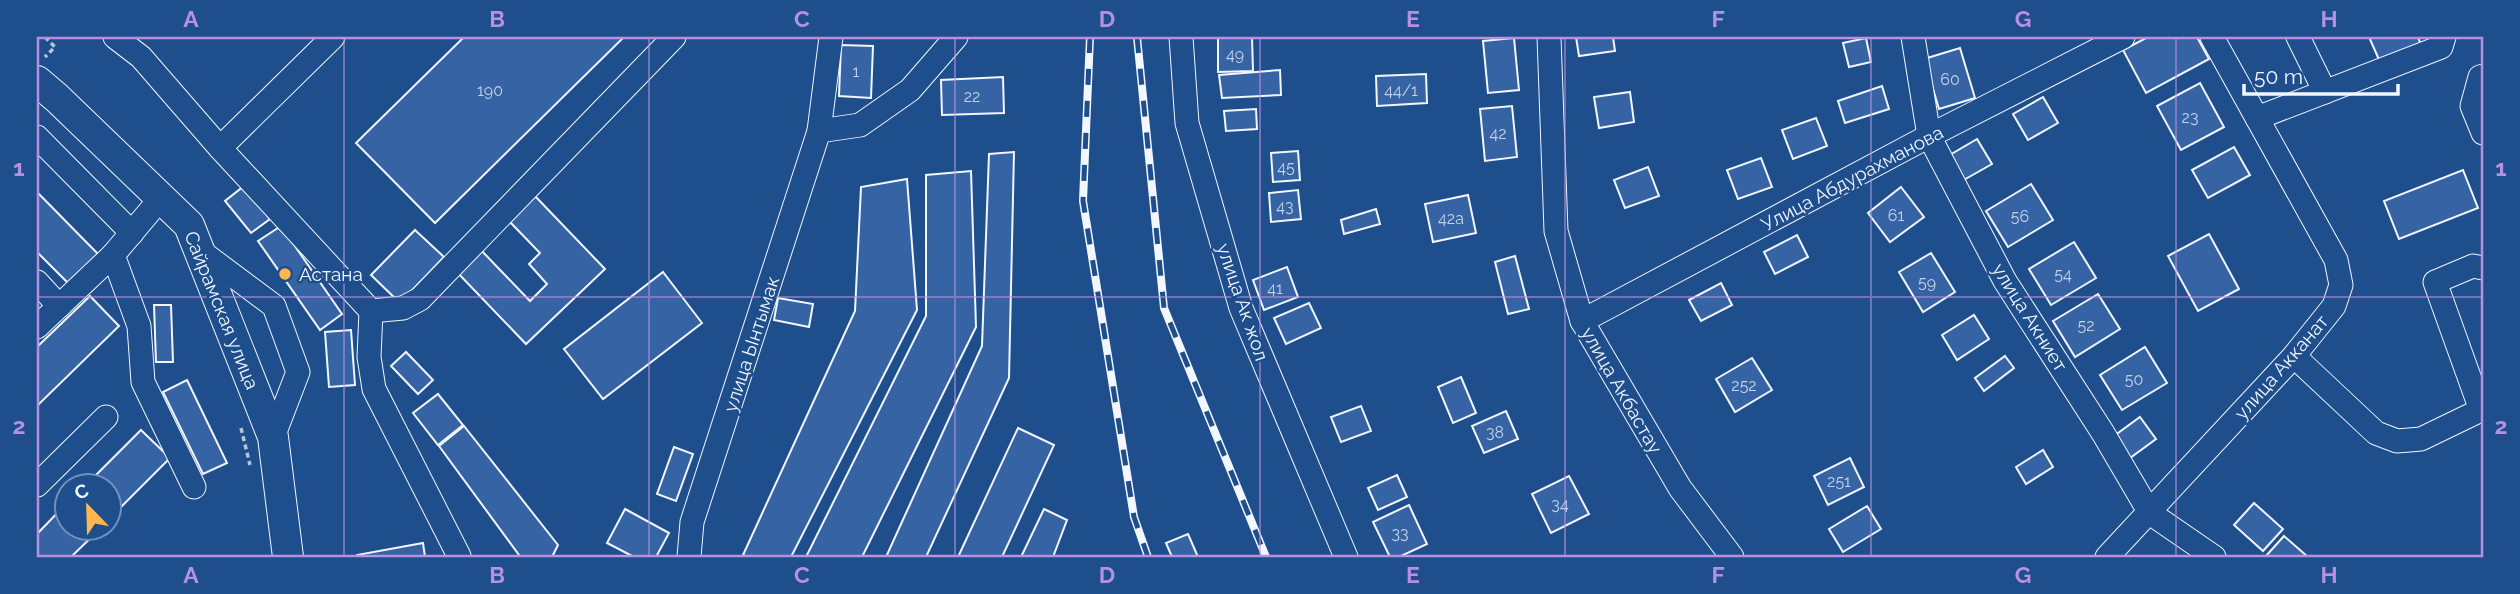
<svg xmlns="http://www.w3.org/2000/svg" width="2520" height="594" viewBox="0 0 2520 594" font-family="Raleway,sans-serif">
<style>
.building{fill:#3563a3;stroke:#f2f6ff;stroke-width:2}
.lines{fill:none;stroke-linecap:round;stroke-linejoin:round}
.minor-casing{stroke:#f2f6ff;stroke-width:25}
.major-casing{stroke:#f2f6ff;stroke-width:32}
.path{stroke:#b3c4dc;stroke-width:3.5;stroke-dasharray:5 3.5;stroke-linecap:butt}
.minor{stroke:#1f4e8c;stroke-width:23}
.major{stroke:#1f4e8c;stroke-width:30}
.rail-casing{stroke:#f2f6ff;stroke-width:8}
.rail{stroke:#1f4e8c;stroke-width:5;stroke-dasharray:16;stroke-linecap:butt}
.grid{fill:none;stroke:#b691df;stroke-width:2;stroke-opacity:0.55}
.poi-dot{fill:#ffb74d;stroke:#1f4e8c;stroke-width:2.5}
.labels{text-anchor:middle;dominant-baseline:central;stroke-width:5;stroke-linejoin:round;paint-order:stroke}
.number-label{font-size:16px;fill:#c3d1e8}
.street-label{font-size:19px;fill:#f2f6ff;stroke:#1f4e8c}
.poi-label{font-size:19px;fill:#f2f6ff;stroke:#1f4e8c;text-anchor:start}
.neatline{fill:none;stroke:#b691df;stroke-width:2.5}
.grid-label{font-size:23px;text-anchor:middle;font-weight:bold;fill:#b691df}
</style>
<rect width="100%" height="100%" fill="#1f4e8c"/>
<g class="building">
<polygon points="464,37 624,37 435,223 356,143"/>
<polygon points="1218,37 1252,37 1253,71 1218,72"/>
<polygon points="1576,37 1613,37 1615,51 1579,56"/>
<polygon points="2148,37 2197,37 2209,59 2146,93 2123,50"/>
<polygon points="2369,37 2418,37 2421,45 2380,62"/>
<polygon points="1514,38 1519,90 1488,93 1483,41"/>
<polygon points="1866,38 1871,62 1849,67 1843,43"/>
<polygon points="841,45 873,46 871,98 839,96"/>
<polygon points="1960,48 1975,98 1939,109 1924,59"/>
<polygon points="1280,70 1281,95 1222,98 1219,75"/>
<polygon points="1426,74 1427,103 1377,106 1376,76"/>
<polygon points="1003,77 1004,113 942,115 941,80"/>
<polygon points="2200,83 2224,127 2181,150 2157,106"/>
<polygon points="1882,86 1889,109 1845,123 1838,101"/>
<polygon points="1630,92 1634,122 1599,128 1594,97"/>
<polygon points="2043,97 2058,123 2028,140 2013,114"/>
<polygon points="1512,106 1517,157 1485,161 1480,109"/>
<polygon points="1256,109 1257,129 1226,131 1224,111"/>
<polygon points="1816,118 1827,146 1793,159 1782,130"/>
<polygon points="1977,139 1992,164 1962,181 1948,156"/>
<polygon points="2234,147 2250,175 2208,198 2192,170"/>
<polygon points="1298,151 1300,180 1273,182 1271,153"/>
<polygon points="1014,152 1009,378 926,557 886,557 982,346 989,154"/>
<polygon points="1761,158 1772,187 1738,199 1727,170"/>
<polygon points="1648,167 1659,196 1625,208 1614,180"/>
<polygon points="2463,170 2478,208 2399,239 2384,201"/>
<polygon points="971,171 976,327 862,557 806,557 926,316 926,175"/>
<polygon points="907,179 917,310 791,557 748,557 743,555 855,311 861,187"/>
<polygon points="2031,184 2053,220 2008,247 1986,211"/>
<polygon points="244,186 270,219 251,233 225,201"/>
<polygon points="1901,187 1924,217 1890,242 1868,213"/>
<polygon points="1298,190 1301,219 1271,222 1269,193"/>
<polygon points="37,192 99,255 69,284 37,252"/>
<polygon points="534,195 605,269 526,344 454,269 478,247 530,301 547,284 529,264 540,253 508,220"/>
<polygon points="1468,195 1476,233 1433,242 1425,204"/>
<polygon points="1376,209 1380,224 1344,234 1341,220"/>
<polygon points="281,226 342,314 320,330 258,241"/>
<polygon points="415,230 444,257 400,303 371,275"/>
<polygon points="2209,234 2239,289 2198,311 2168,256"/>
<polygon points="1797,235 1808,257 1775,274 1764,252"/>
<polygon points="2074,242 2096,278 2051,305 2029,269"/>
<polygon points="1931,253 1955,292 1923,312 1899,272"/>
<polygon points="1515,256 1529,309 1508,314 1495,262"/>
<polygon points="1287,267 1298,297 1264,310 1253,280"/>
<polygon points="663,272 702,323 603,399 564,349"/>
<polygon points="1721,283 1732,305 1701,321 1689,300"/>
<polygon points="2098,294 2120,329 2075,357 2053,321"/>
<polygon points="90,296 119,326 37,406 37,347"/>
<polygon points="778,298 813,304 809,327 774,320"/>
<polygon points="1309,303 1321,328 1286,344 1274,318"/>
<polygon points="154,305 171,305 173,362 156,362"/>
<polygon points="1974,315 1989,339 1957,360 1942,335"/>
<polygon points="351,330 355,385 329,387 325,332"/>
<polygon points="2145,347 2167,383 2122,410 2100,375"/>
<polygon points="406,352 433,380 418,394 391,366"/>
<polygon points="2005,356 2014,368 1984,391 1975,378"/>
<polygon points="1752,358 1772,390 1735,412 1716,379"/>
<polygon points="1461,377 1476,413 1453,423 1438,387"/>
<polygon points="187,380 227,463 203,474 163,392"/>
<polygon points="438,394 463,425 438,445 413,413"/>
<polygon points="1361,406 1371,431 1341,442 1331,417"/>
<polygon points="1506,411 1518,439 1484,453 1472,426"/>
<polygon points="2140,417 2156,439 2130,458 2114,436"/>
<polygon points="464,426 558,545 552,557 518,557 519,555 439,446"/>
<polygon points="1018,428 1054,445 1002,557 958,557"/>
<polygon points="141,430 170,458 108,520 108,486 85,486"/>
<polygon points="674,447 693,454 676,501 657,494"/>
<polygon points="2043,450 2053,467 2026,484 2016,467"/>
<polygon points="1850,458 1864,487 1828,505 1814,476"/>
<polygon points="1397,475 1407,497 1378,510 1368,488"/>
<polygon points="1569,476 1589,514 1551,533 1532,494"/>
<polygon points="2254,503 2283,529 2263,551 2234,525"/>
<polygon points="66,504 66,528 101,528 71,557 37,557 37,534"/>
<polygon points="1409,505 1427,544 1399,557 1390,557 1373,522"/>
<polygon points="1867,506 1881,529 1843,552 1829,529"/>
<polygon points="625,509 669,533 656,557 634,557 607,543"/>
<polygon points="1044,509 1067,520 1053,557 1021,557"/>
<polygon points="1188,534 1198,557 1172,557 1166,543"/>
<polygon points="2284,536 2308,557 2265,557"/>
<polygon points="423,543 425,557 357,557 357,555"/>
</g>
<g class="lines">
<defs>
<g id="minor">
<polyline points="115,37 141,57 220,148 371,311 369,357 374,389 459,556"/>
<polyline points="1181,37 1187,123 1241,308 1346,557"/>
<polyline points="1549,37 1556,231 1582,321 1680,488 1732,557"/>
<polyline points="1913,37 1929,136 2005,281 2103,433 2150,513 2214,557"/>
<polyline points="2298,37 2325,92"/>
<polyline points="2483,76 2480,77 2472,106 2483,133"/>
<polyline points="2257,118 2441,47 2444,37"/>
<polyline points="819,131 860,125 910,90 956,37"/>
<polyline points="37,137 132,233"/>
<polyline points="220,148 333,37"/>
<polyline points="199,250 274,306 298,372 273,437"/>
<polyline points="113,255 139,326 143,382 194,487"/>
<polyline points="37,282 59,306"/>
<polyline points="371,311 403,308 420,299 674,37"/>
<polyline points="1582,321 1929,136 2123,37"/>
<polyline points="37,327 113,255 161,198"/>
<polyline points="2294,356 2376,433 2397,441 2421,439 2483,409"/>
<polyline points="2481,410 2435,282 2473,266 2483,268"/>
<polyline points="37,485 106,417"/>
<polyline points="689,557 692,522 819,131 831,37"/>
<polyline points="2107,557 2294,356 2334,306 2341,285 2336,260 2212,37"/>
</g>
<polyline id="major" points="37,81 57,98 189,225 273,437 288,557"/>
</defs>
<use href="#minor" class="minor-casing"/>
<use href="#major" class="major-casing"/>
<g class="path">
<polyline points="45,37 55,47 45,57"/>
<polyline points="241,428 250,465"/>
</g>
<use href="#minor" class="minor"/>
<use href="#major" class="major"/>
<defs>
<g id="rail">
<polyline points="1090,37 1083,201 1134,517 1148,557"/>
<polyline points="1137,37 1164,308 1266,557"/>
</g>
</defs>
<use href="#rail" class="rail-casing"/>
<use href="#rail" class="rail"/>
</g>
<path class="grid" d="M344,37v520M649,37v520M955,37v520M1260,37v520M1565,37v520M1871,37v520M2176,37v520M37,297h2446"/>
<circle class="poi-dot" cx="285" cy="274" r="7"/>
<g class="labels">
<g class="number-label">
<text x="1235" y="54">49</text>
<text x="856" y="71">1</text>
<text x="1950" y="79">60</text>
<text x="490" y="90">190</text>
<text x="1401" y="90">44/1</text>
<text x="972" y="96">22</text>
<text x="2190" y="117">23</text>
<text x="1498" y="133">42</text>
<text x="1286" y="167">45</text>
<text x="1285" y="206">43</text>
<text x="1896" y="215">61</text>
<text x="2020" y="216">56</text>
<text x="1451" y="218">42а</text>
<text x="2063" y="274">54</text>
<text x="1927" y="282">59</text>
<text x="1275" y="288">41</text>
<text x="2086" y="325">52</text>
<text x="2134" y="379">50</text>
<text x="1744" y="385">252</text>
<text x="1495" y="432">38</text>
<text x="1839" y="481">251</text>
<text x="1560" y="504">34</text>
<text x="1400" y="533">33</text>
</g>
<g class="street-label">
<text transform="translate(1852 178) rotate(-28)">Улица Абдурахманова</text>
<text transform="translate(1243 302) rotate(71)">улица Ак жол</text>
<text transform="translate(222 310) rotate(68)">Сайрамская улица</text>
<text transform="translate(2030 317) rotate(58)">улица Акниет</text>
<text transform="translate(751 344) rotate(-72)">улица Ынтымак</text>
<text transform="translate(2281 367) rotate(-49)">улица Акканат</text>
<text transform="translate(1622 390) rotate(60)">улица Акбастау</text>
</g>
<g class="poi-label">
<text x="299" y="274">Астана</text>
</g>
</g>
<rect width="2520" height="594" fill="none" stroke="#1f4e8c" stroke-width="77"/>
<g transform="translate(88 507) rotate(337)"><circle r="33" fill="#1f4e8c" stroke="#7391ba" stroke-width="2"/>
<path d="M0-5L12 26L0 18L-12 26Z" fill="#ffb74d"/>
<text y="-10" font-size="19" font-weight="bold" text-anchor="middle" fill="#f2f6ff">С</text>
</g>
<path d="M2244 84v10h154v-10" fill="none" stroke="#f2f6ff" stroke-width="3.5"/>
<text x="2254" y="84" font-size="21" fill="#f2f6ff" stroke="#1f4e8c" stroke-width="5" paint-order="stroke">50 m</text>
<rect x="38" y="38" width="2444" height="518" class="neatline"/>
<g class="grid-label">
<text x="191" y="27">A</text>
<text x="497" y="27">B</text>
<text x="802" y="27">C</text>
<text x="1107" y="27">D</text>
<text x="1413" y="27">E</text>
<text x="1718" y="27">F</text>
<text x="2023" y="27">G</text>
<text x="2329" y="27">H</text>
<text x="19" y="176">1</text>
<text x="2501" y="176">1</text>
<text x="19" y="434">2</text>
<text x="2501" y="434">2</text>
<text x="191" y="583">A</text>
<text x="497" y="583">B</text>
<text x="802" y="583">C</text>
<text x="1107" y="583">D</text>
<text x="1413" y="583">E</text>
<text x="1718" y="583">F</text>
<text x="2023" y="583">G</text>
<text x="2329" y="583">H</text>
</g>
</svg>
